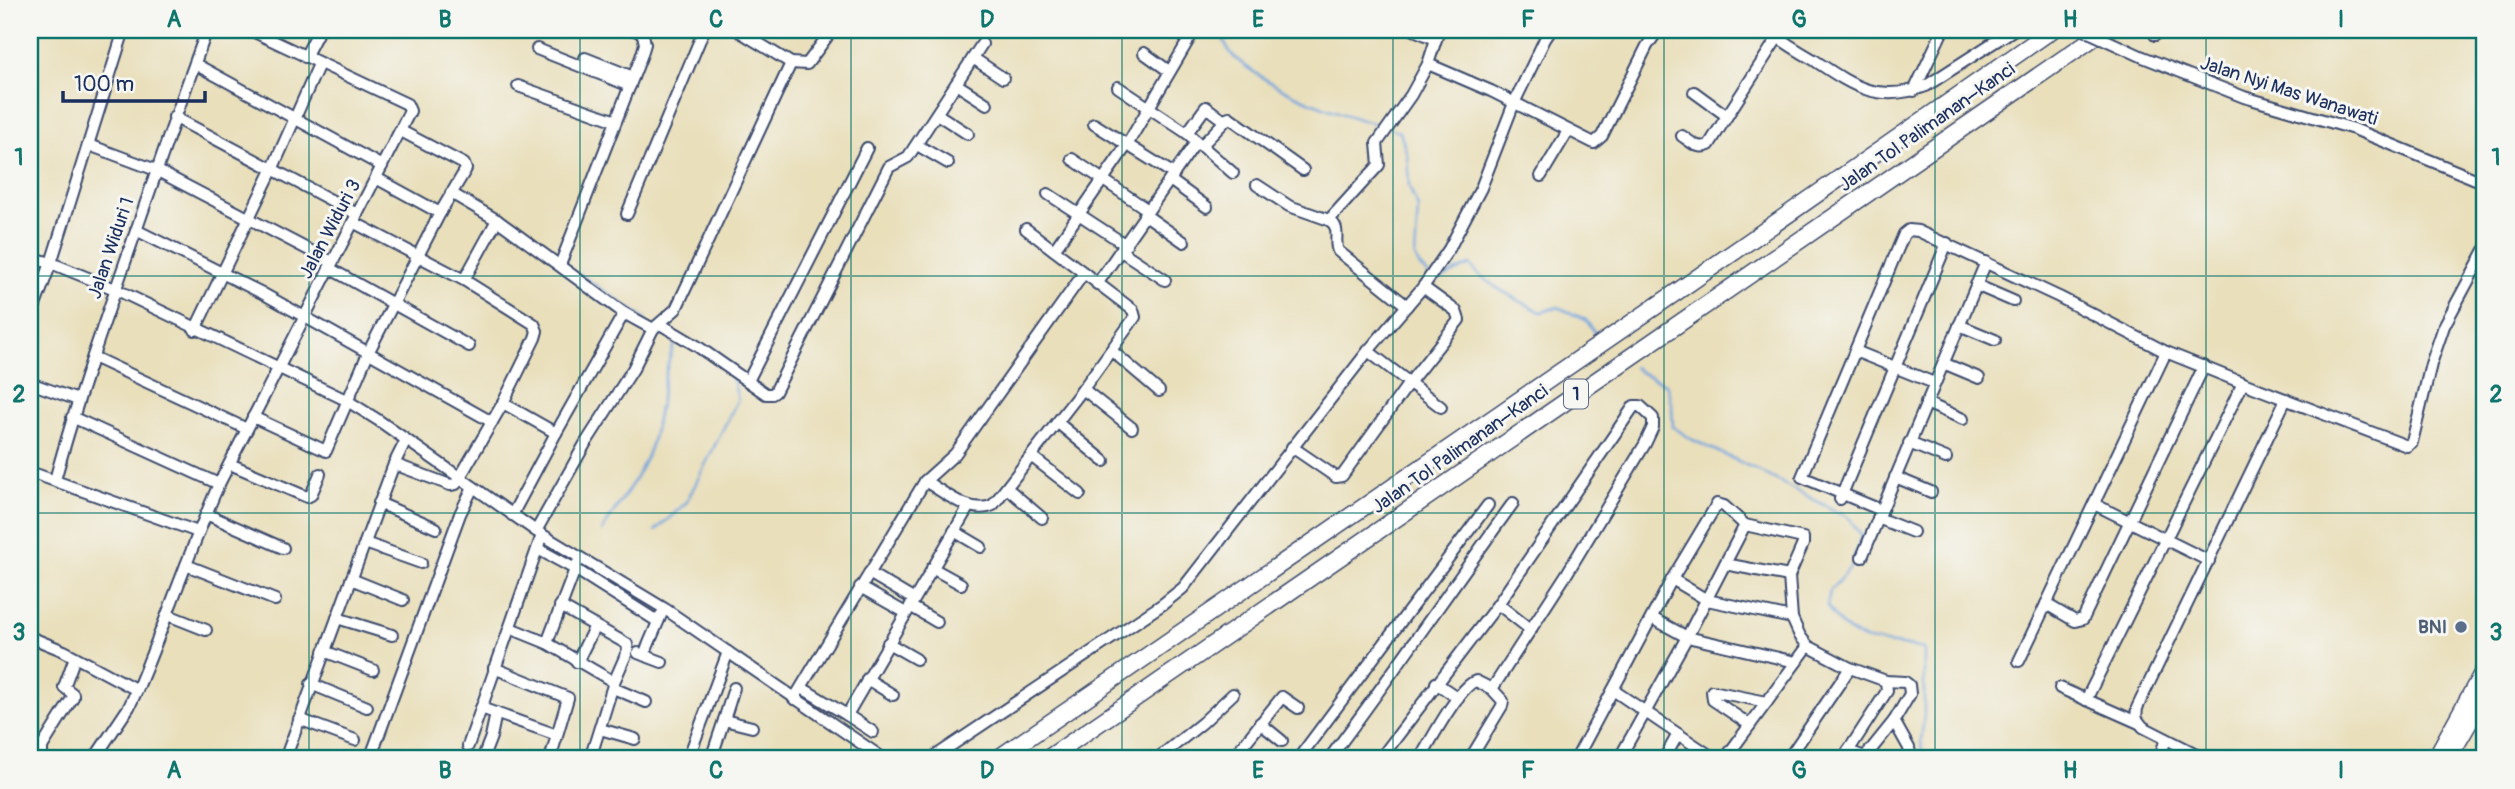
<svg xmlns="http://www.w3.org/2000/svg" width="2515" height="789" viewBox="0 0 2515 789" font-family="Pangolin,sans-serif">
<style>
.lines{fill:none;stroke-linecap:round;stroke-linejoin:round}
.stream{stroke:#71a4dd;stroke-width:2.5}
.minor-casing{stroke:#3a496c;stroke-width:14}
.highway-casing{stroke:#3a496c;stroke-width:19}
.minor{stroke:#fff;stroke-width:10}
.highway{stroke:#fff;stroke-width:16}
.minor-bridge-casing{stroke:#3a496c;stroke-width:14;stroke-linecap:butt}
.minor-bridge{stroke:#fff;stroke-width:10}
.grid{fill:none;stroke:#0f766e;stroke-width:2;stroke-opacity:0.55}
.service-dot{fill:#5c6f8a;stroke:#f6f6f2;stroke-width:2.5}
.labels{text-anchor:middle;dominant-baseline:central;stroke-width:6;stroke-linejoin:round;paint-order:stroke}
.shield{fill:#f6f6f2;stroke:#5d6b8a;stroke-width:2}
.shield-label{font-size:18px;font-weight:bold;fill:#1b2f5e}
.street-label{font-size:19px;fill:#1b2f5e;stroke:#f6f6f2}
.service-label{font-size:19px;font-weight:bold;fill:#4e5e75;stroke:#f6f6f2;text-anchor:end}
.neatline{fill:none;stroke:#0f766e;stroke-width:2.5}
.grid-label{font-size:23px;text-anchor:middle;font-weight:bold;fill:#0f766e}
</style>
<rect width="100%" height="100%" fill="#f6f6f2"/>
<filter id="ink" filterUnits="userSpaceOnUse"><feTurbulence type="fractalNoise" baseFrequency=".0143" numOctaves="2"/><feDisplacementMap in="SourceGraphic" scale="14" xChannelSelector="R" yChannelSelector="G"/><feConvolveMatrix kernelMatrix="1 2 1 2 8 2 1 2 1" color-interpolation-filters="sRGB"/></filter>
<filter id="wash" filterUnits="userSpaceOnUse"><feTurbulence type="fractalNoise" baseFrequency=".00686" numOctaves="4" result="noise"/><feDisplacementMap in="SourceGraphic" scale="28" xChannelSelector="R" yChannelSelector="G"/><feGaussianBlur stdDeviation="1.57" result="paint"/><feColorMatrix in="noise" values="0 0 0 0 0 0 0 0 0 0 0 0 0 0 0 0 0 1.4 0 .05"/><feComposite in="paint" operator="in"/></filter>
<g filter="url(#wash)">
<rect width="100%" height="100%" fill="#e9dfbb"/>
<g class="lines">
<g class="stream">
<path d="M1220,30c3,9 9,22 15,28 39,33 100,55 148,68"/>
<polyline points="1392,129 1400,132 1407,154 1409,186 1418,208 1415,257 1420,267 1428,274"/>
<polyline points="579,274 646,319"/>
<path d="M1433,279l3,2 34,-16c19,22 45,33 71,47l17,-5 28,13 11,15"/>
<path d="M1634,367l6,5 27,13 5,22 1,20 20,13 64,30 92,48 12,17 -9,30 -22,26 -3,15c28,45 53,32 97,43v66l-3,26 2,18"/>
<path d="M602,531c16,-28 39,-55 49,-86 10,-33 11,-75 26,-106"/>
<polyline points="655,531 686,503 738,399 732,376"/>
<polyline points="2000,759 2021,755 2032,759"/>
</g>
</g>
</g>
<g filter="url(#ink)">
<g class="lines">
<defs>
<g id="minor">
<polyline points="737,30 791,63"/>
<polyline points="1414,30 1436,39"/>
<path d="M1768,30c14,11 30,21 46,30 39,26 64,44 112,26l87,-56"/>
<polyline points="2155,35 2162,30"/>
<polyline points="537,49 630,86"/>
<polyline points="1144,53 1169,71"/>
<polyline points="305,57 319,30"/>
<polyline points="2143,57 2244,97 2354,129 2485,183"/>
<polyline points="585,58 633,77"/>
<polyline points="973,58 1003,78"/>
<polyline points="195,64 382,166"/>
<polyline points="1428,64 1491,91 1594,143 1602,136 1647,46 1658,30"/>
<polyline points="956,84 987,104"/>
<polyline points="518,86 616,121"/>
<polyline points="1118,87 1187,133 1233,173"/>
<polyline points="1914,91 1943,30"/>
<polyline points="1694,92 1727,116 1778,37"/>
<polyline points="937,114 968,134"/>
<polyline points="174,117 357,214"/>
<polyline points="1094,124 1174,174"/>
<polyline points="1187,133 1206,107 1223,120"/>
<path d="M1682,136c9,6 16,14 27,9l18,-29"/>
<polyline points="89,145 156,170 332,262"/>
<polyline points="917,145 948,163"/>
<polyline points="1201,146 1229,117 1303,170"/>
<polyline points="1072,159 1148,210"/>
<polyline points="1541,176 1568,131"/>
<polyline points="376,178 440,213"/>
<polyline points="1170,180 1207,207"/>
<polyline points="1257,185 1289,206 1329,220"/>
<polyline points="451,193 497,220 624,313 556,433 512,515"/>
<polyline points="1048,194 1126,245"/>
<polyline points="627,214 704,30"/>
<polyline points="1144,214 1184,242"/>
<polyline points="353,222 464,280 534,324 537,331 535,338 503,403"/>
<polyline points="136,230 262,293 492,422"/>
<polyline points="1054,250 1127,145 1188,41 1192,34 1190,30"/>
<polyline points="1121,251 1165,280"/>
<polyline points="30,257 51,263 115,289 346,400 378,420 536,531 665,609 884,759"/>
<polyline points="560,265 641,57 645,44 643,34 635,30"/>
<polyline points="329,268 469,346"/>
<polyline points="464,280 497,220"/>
<polyline points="1097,284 1196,142"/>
<polyline points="1976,285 2013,301"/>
<path d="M1407,306l-69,-55c-5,-11 4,-23 -9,-31l50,-55 -2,-22 34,-48 17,-31 11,-34"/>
<polyline points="624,313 653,329"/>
<polyline points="30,319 51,263 124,30"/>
<polyline points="660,324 697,346 766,394 772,394 775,392 889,167 908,157 982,44"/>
<polyline points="1959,325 1995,340"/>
<polyline points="195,330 272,170 319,64"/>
<polyline points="1112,351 1159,391"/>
<polyline points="1368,351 1441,407"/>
<polyline points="1855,351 1934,383"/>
<polyline points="93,357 247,429"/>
<polyline points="1943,363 1979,378"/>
<polyline points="748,381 867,148"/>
<polyline points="30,383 78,400"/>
<polyline points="1083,389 1132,428"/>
<polyline points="1926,403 1963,419"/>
<polyline points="72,417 219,484"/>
<polyline points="253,417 326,451 369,351 440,213 466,169 464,164 401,131"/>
<polyline points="1058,423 1104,461"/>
<polyline points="1909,443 1946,458"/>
<polyline points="1292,447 1336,477 1342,476 1409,383 1459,320 1456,311 1423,287"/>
<polyline points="1031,456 1080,494"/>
<polyline points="230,464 307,497 311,495 320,474"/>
<polyline points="394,464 450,485 456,484 503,403 556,433"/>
<polyline points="30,472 198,532"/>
<polyline points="1895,477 1931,492"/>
<path d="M55,480c23,-84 52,-166 81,-249 23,-67 46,-134 71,-201"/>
<path d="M925,481c19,11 46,35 68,24l90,-116 52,-72 -2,-7 -107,-81"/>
<polyline points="1007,488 1042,518"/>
<polyline points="1840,499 1947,243"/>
<polyline points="379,503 436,528"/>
<polyline points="2094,504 2209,561"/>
<polyline points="1881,510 1802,477 1904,234 1909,230 1918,231 2059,297 2166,352"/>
<polyline points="206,514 283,548"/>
<polyline points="1878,518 1913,532"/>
<polyline points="536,531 585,444 633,369 653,329 676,309 791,63 807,64 832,30"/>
<polyline points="954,531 981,547"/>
<polyline points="365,543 421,563"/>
<polyline points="538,549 575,569 657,621"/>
<polyline points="1862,557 1986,262"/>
<polyline points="1725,564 1789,576"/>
<polyline points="186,565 275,600"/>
<polyline points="932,568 961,584"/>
<polyline points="869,573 913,599"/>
<polyline points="351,579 403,600"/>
<polyline points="1672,579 1707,600 1792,618"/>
<polyline points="860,587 906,613"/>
<polyline points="1498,604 1531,630"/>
<polyline points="2046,604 2075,621 2083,619 2204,366"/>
<polyline points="560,606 627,644 628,650 614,682"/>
<polyline points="910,606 937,622"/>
<polyline points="168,615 206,630"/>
<polyline points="337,618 392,635"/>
<polyline points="1652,618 1687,637 1796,662"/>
<polyline points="510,628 547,643 614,682 590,759"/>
<path d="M30,637l34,14 73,39c29,-68 52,-139 82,-206l191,-373 -3,-7 -157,-74"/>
<polyline points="547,643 577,564"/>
<polyline points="888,643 916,659"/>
<polyline points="324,651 373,670"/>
<polyline points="638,653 662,662"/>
<polyline points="644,655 661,615"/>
<polyline points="2019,661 2166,352 2243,383"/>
<polyline points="577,662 595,626"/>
<polyline points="494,668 568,698 550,759"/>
<polyline points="867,679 893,695"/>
<polyline points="1436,683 1458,698"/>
<polyline points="311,684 367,707"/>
<polyline points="613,688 646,702"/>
<polyline points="802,688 847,715 969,506"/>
<polyline points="2060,688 2139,723"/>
<polyline points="1613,690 1715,759"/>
<polyline points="794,699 925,481 955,454 1084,273"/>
<polyline points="2086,700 2243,383 2407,446 2412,442 2431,364 2444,326 2485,250"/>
<polyline points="481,708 557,735"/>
<polyline points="847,715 873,732"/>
<polyline points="299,719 355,740"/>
<polyline points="724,720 734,688"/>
<polyline points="1260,723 1282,741"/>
<polyline points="1750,725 1713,700 1712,691 1767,702"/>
<polyline points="600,729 635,739"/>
<polyline points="468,746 542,535"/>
<polyline points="1848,751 1865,757 1894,721 1909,748 1911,759"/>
<polyline points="287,754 300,759"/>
<polyline points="484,755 491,737 496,713"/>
<polyline points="42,759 42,747 73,697 73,694 64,687 75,657"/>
<polyline points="94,759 129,707 137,690"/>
<polyline points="285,759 394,464 406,440"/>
<polyline points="370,759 460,514 473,487"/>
<polyline points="688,759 728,652"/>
<polyline points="711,759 724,720 752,727"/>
<polyline points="931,759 1163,604 1183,588 1368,351 1423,287 1449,249 1481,188 1514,103 1545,39 1551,30"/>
<polyline points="1157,759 1202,723 1233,694"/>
<polyline points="1232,759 1282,697 1298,708"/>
<polyline points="1298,759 1488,505"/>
<path d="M1329,759c63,-84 122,-171 184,-256"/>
<polyline points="1380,759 1498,604 1634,406 1640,406 1653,418 1653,427 1645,444 1566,575 1492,689"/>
<path d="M1420,759c10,-17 39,-73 56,-78l16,8 11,12 -1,5 -32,53"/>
<polyline points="1576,759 1672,579 1717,504 1724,506 1745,525 1803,538 1803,544 1789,576 1792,618 1800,636 1808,646 1850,668 1886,681 1905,682 1909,685 1910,694 1894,721"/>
<polyline points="1619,759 1687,637 1745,525"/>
<polyline points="1664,759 1678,734"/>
<polyline points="1725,759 1808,646"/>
<polyline points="1788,759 1850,668"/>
<polyline points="1843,759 1887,691 1886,681"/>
<polyline points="2159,759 2166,739"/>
<polyline points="2206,759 2143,727 2136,718 2137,708 2286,399"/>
</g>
<g id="highway">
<polyline points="997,759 1678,291 2052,30"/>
<polyline points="1047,759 2105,30"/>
<polyline points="2435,759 2485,668"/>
<polyline points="2448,759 2485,695"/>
</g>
</defs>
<use href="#minor" class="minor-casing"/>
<use href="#highway" class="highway-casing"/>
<use href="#minor" class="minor"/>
<use href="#highway" class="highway"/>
<defs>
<polyline id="minor-bridge" points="2084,30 2143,57"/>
</defs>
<use href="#minor-bridge" class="minor-bridge-casing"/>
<use href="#minor-bridge" class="minor-bridge"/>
</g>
</g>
<path class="grid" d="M309,30v729M580,30v729M851,30v729M1122,30v729M1393,30v729M1664,30v729M1935,30v729M2206,30v729M30,276h2455M30,513h2455"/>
<circle class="service-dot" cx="2461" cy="627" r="7"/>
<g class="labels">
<rect class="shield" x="1564" y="379.5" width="24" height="29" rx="5"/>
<g class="shield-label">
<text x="1576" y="394">1</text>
</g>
<g class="street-label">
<text transform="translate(2289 91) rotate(18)">Jalan Nyi Mas Wanawati</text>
<text transform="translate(1927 127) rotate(-35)">Jalan Tol Palimanan–Kanci</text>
<text transform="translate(330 229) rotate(-62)">Jalan Widuri 3</text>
<text transform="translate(111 248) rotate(-71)">Jalan Widuri 1</text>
<text transform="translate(1460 449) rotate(-35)">Jalan Tol Palimanan–Kanci</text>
</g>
<g class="service-label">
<text x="2447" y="627">BNI</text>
</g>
</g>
<rect width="2515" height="789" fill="none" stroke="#f6f6f2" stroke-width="77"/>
<path d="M63 91v10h142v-10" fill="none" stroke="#1b2f5e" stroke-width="3.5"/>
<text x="74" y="91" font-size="21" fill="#1b2f5e" stroke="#f6f6f2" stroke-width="5" paint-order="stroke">100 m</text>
<rect x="38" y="38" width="2438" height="712" class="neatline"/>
<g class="grid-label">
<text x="174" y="27">A</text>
<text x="445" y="27">B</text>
<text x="716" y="27">C</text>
<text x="987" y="27">D</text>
<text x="1258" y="27">E</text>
<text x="1528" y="27">F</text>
<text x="1799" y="27">G</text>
<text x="2070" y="27">H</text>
<text x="2341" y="27">I</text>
<text x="19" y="165">1</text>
<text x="2496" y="165">1</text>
<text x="19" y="402">2</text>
<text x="2496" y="402">2</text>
<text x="19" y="640">3</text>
<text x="2496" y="640">3</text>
<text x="174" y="778">A</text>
<text x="445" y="778">B</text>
<text x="716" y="778">C</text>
<text x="987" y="778">D</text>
<text x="1258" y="778">E</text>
<text x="1528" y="778">F</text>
<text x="1799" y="778">G</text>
<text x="2070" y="778">H</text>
<text x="2341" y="778">I</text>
</g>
</svg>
